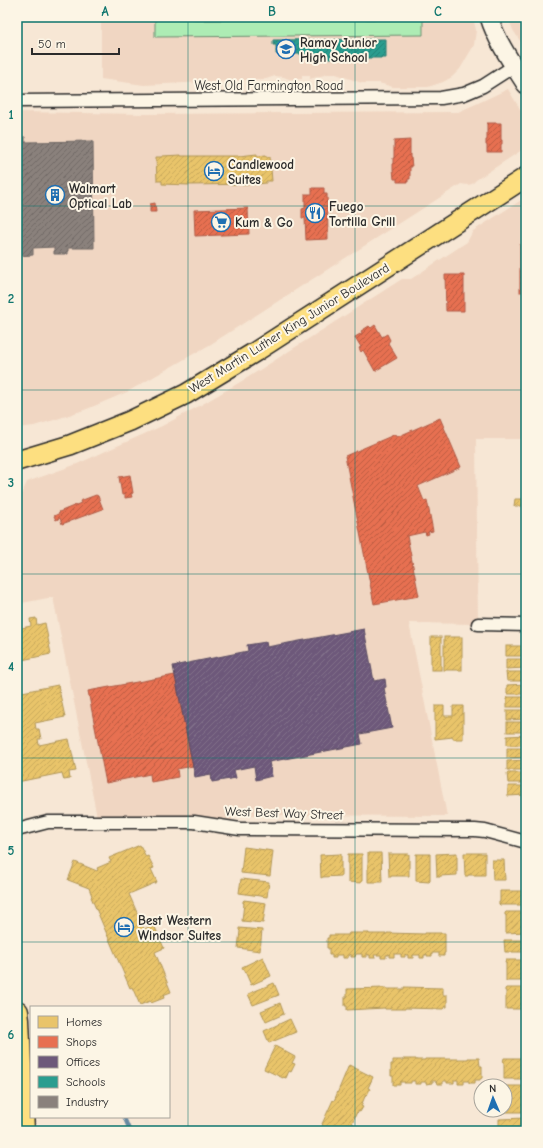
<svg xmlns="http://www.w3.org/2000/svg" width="543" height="1148" viewBox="0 0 543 1148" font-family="'Comic Neue',sans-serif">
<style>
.built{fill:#f0d6c2}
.grass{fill:#adecb4;stroke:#6c8c70}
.homes{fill:url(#homes-hatch);stroke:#b09657}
.shops{fill:url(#shops-hatch);stroke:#af5b46}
.offices{fill:url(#offices-hatch);stroke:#594b62}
.schools{fill:url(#schools-hatch);stroke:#2a7b71}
.industry{fill:url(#industry-hatch);stroke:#6e6764}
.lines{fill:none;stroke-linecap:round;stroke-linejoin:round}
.stream{stroke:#6889a1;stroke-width:3.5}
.street-casing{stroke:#2b2b2b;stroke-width:15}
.secondary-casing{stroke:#2b2b2b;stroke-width:20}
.primary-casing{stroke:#2b2b2b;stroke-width:22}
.highway-casing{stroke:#2b2b2b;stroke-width:25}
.street{stroke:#fcf5e5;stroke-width:12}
.secondary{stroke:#fcf5e5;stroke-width:17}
.primary{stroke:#fddf80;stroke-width:19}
.highway{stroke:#fddf80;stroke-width:22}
.grid{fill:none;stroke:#0f766e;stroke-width:1;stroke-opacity:0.55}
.labels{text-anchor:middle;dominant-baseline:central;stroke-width:4;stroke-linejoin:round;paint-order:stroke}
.poi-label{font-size:13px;font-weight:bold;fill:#2b2b2b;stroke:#fcf5e5;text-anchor:start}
.street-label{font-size:13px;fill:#2b2b2b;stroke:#fcf5e5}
.neatline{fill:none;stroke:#0f766e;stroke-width:1.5}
.grid-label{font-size:13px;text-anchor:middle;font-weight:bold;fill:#0f766e}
</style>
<defs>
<pattern id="homes-hatch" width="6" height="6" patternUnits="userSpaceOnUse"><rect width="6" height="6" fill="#e9c46a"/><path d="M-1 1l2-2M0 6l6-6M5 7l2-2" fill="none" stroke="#c8a95c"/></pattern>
<pattern id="shops-hatch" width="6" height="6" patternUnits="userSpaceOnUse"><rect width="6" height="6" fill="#e76f51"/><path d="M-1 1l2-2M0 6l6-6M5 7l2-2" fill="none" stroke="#bb5b43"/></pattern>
<pattern id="offices-hatch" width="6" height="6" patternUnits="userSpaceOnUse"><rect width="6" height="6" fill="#6d597a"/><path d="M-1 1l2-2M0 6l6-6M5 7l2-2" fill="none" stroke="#82728b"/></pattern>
<pattern id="schools-hatch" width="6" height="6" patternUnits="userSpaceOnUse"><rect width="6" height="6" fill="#2a9d8f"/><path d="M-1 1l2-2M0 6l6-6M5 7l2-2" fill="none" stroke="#248075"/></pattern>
<pattern id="industry-hatch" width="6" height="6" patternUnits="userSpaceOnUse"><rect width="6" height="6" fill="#8a817c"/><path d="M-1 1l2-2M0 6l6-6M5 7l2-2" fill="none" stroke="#716a66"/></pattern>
</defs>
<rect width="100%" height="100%" fill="#f7e7d5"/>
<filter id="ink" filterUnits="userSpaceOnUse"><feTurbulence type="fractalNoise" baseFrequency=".025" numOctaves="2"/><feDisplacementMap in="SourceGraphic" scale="8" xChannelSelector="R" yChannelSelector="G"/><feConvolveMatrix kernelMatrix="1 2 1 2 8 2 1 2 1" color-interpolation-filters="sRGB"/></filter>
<g filter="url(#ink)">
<g class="built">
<polygon points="101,17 470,17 474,22 476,30 474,45 460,69 452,77 443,82 428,87 393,87 379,83 362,83 336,74 328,74 310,79 310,75 302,75 302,79 289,79 284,77 275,76 266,79 144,85 101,79"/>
<polygon points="508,17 526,17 526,50 513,30"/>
<polygon points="508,89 526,119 525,148 476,180 472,184 468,185 461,184 211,344 127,392 87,409 54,420 34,426 17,428 17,112 144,114 458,112 476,104"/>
<polygon points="526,197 526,439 476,439 478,624 409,623 447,816 233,815 230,828 98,822 53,597 17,604 17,495 22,493 27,482 77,464 162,426 201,405 247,378 402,279 411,279 467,242 473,231"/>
</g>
<polygon class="grass" points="153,17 184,17 200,20 375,19 390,17 423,17 423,35 155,37 155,19"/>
<g class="homes">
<polygon points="257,154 257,156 266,155 266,157 270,157 272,181 266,181 266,183 257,184 189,185 162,184 162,181 157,181 156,157 162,157 162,156 181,155 181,156 239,156"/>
<polygon points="515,499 526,499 526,506 514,506"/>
<rect x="523" y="550" width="3" height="16"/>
<rect x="523" y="566" width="3" height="16"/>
<polygon points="36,618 37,625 45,623 51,654 17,661 17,629 31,626 30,619"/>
<rect x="431" y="637" width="10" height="33"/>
<rect x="444" y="637" width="18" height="33"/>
<rect x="506" y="646" width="20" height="10"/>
<polygon points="506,659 526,659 526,668 506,669"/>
<polygon points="506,672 526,672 526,681 507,681"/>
<polygon points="526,684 526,694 507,694 507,685"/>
<polygon points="58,685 65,717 35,723 36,729 39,729 41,739 38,739 39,745 69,739 76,771 69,772 70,779 64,780 62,773 17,782 17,693"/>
<rect x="507" y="697" width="19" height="10"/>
<polygon points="435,706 444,706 444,716 453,716 453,706 463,706 463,739 453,739 453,737 435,739"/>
<polygon points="507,710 526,710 526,719 507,720"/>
<rect x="507" y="722" width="19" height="10"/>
<polygon points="526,735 526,745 507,745 507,736"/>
<polygon points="507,748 526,748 526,757 507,758"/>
<polygon points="526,760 526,770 507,770 507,761"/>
<polygon points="507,773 526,773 526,783 508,783"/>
<polygon points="508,786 526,786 526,795 508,796"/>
<polygon points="140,845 146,857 148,856 154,868 151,869 157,882 129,894 144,929 154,925 164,948 155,952 171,992 163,995 164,998 151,1003 150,1001 140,1005 132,987 130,988 91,897 92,896 89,888 68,880 75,862 97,871 98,870 97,868 111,862 109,858"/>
<polygon points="244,847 273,851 270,876 241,873"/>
<polygon points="368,853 381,853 382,882 368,882"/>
<polygon points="457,853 457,875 440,876 440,877 437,877 436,854"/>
<polygon points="464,853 485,853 485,875 468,875 468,876 465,876"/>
<polygon points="341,854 341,876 323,877 321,878 320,855"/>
<polygon points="348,854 362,854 362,882 361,883 348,882"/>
<polygon points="388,854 409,854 409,876 391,876 391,877 389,877"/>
<polygon points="416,854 430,854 430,881 429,882 416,881"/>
<polygon points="492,860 504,860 505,880 493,880"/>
<polygon points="241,879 269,882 267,897 239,893"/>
<polygon points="500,891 526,891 526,905 500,905 499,904 499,902 500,902"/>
<polygon points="244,900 266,903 263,923 242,921 244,903 243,903 243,901"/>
<polygon points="506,912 526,912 526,932 506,933 506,915 505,915 505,913"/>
<polygon points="239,928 262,930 260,951 238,948 240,931 239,930"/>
<polygon points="349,933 369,933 369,934 387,934 387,933 425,934 425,933 445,933 445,953 444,953 444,956 439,956 439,953 432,953 432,956 427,956 427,954 426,954 426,955 424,955 424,958 420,958 420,955 413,955 413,958 408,958 408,955 406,955 405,954 405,957 401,957 401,954 394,954 394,957 389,957 389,954 388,954 388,955 386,955 386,958 381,958 381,955 374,955 375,958 370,958 370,955 368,955 368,954 367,954 367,957 362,957 362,954 356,954 355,957 351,957 351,954 350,954 350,955 348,955 348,958 343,958 343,955 336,955 336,958 332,958 332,955 329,955 329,948 327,948 327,938 329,938 329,935 348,935"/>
<polygon points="504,940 526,940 526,952 505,952"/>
<polygon points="263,957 271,976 251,985 244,969 243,969 242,967"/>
<polygon points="506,960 526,960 526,981 506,981 506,963 505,963"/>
<polygon points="274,983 279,995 253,1005 248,994"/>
<polygon points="404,987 443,988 443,995 447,995 447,1007 444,1007 444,1009 405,1008 405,1009 385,1009 385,1008 347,1010 347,1006 345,1006 345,997 347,997 347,989 386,988 386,989 404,989"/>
<polygon points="506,988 526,988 526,1009 506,1009 506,991 505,991 505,989"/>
<polygon points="280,1003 284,1014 266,1022 261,1011"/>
<polygon points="290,1019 296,1032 269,1043 264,1031"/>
<polygon points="275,1046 295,1057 292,1063 295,1064 291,1072 289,1071 286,1078 283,1077 283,1078 264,1069"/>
<polygon points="468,1058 479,1058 480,1066 482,1066 482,1078 480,1079 480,1080 475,1080 475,1083 469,1083 469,1081 464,1081 464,1084 458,1084 458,1080 454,1080 454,1083 447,1083 447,1081 443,1081 443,1084 437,1084 436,1081 432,1081 432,1083 426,1084 426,1082 421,1082 421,1084 415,1084 415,1081 411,1081 411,1083 404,1083 405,1082 400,1082 400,1085 393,1085 393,1076 391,1076 391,1064 393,1064 393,1060 403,1060 403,1059 416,1059 416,1060 425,1060 425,1059 468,1059"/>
<polygon points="504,1058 526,1058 526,1079 504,1079 504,1062 503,1062"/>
<polygon points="349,1065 373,1077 368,1088 370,1089 367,1095 366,1094 361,1106 363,1107 360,1112 358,1111 358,1113 357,1112 352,1123 354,1124 350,1131 320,1131 323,1125 322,1124 333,1100 334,1101"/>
<polygon points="505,1086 526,1086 526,1112 499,1112 499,1110 505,1110"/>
<polygon points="526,1118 526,1131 499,1131 499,1119"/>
</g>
<g class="shops">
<polygon points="487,123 501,123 501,140 502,140 502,144 501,144 501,152 487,152 487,145 486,145 486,140 487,140"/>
<polygon points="410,140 410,158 411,158 412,167 410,167 410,179 408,179 408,182 397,182 397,179 394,179 393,169 393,158 394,158 394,141"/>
<polygon points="312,188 324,188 324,194 327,194 328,239 306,240 305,218 302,218 302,209 305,208 305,194 312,194"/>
<polygon points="155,203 156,212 150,212 150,204"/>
<polygon points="248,208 249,234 195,236 194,210"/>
<rect x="520" y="245" width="6" height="47"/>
<polygon points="445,275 464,275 464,311 446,311"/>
<polygon points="375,325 382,337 387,334 390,340 388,343 397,358 375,371 363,350 361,352 359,348 361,347 355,337 362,333 361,331 369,326 371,328"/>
<polygon points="440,418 461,467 418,486 424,501 427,500 433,531 428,532 429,534 426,535 425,532 407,536 419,596 374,604 345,456 396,434 397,437"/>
<polygon points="130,475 133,493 131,494 132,497 125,498 125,495 122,495 119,477"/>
<polygon points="96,495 98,496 103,509 62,524 60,518 56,520 54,516 60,513 59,512 81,503 80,501"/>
<polygon points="175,675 193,766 177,769 178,777 151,782 150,774 106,783 88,691"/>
</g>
<polygon class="offices" points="364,629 374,681 385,679 386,687 384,688 392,728 360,734 362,744 269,762 272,776 256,780 254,766 234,770 236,778 212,782 211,774 195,777 173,666 248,651 247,645 266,642 267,647"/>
<polygon class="schools" points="386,39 386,58 348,58 348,54 331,54 331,59 312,59 312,54 276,54 276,45 273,45 273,40"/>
<polygon class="industry" points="17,137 25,137 25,142 93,141 94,248 68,248 68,254 54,254 54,247 33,248 33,255 17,256"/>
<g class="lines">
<polyline class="stream" points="124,1117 130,1131"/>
<defs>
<g id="street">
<polyline points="17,101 441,98 464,94 483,86 514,66"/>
<polyline points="478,624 526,625"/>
<polyline points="17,830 48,822 194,822 240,829 475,830 485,831 526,842"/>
</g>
<path id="secondary" d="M489,17c8,25 23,46 37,68"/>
<polyline id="primary" points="17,461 70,445 130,421 186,394 255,352 526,177"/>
<polyline id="highway" points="17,1012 18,1020 23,1131"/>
</defs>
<use href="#street" class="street-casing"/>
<use href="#secondary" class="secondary-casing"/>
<use href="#primary" class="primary-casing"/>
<use href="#highway" class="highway-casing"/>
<use href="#street" class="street"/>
<use href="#secondary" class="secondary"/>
<use href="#primary" class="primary"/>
<use href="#highway" class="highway"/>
</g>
</g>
<path class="grid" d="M188,17v1114M355,17v1114M17,206h509M17,390h509M17,574h509M17,758h509M17,942h509"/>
<defs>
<symbol id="school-ring" viewBox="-11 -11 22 22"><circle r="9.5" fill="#fcf5e5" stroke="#1f6fb2" stroke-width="1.5"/><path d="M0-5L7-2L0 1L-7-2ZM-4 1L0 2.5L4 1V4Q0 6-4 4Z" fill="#1f6fb2"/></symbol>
<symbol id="hotel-ring" viewBox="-11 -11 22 22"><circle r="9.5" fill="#fcf5e5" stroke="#1f6fb2" stroke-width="1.5"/><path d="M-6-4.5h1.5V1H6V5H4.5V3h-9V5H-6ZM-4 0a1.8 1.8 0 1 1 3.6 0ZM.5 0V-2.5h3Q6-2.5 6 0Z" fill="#1f6fb2"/></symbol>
<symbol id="building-ring" viewBox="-11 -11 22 22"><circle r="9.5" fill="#fcf5e5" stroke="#1f6fb2" stroke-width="1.5"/><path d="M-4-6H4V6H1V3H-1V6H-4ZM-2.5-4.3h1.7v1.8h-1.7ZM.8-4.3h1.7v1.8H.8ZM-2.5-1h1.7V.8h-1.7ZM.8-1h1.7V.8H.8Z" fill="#1f6fb2"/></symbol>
<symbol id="restaurant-ring" viewBox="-11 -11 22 22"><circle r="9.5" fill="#fcf5e5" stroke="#1f6fb2" stroke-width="1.5"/><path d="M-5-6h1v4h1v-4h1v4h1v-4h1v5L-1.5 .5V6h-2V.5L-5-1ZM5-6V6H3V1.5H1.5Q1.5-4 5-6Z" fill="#1f6fb2"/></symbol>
<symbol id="supermarket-ring" viewBox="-11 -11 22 22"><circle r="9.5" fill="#fcf5e5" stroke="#1f6fb2" stroke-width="1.5"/><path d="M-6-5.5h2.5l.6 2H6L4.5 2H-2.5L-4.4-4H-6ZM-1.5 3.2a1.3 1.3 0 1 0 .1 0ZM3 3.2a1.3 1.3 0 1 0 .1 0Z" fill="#1f6fb2"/></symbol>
</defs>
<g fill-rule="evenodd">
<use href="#school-ring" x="275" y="38" width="22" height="22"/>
<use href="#hotel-ring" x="203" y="160" width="22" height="22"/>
<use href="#building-ring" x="44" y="184" width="22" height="22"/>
<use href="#restaurant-ring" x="304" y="202" width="22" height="22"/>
<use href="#supermarket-ring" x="210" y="211" width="22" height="22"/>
<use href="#hotel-ring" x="113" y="916" width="22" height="22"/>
</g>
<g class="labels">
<g class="poi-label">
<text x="300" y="42">Ramay Junior<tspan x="300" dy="15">High School</tspan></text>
<text x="228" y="164">Candlewood<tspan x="228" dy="15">Suites</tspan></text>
<text x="69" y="188">Walmart<tspan x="69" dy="15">Optical Lab</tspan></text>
<text x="329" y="206">Fuego<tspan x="329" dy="15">Tortilla Grill</tspan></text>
<text x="235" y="222">Kum &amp; Go</text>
<text x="138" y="920">Best Western<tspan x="138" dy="15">Windsor Suites</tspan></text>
</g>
<g class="street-label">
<text x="269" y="85">West Old Farmington Road</text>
<text transform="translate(289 328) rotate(-32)">West Martin Luther King Junior Boulevard</text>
<text transform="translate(284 813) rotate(2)">West Best Way Street</text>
</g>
</g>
<rect width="543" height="1148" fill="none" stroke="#fcf5e5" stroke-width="44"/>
<rect x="30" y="1006" width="140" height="112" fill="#fcf5e5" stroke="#a8a49b"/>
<rect x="38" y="1016" width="20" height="12" fill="#e9c46a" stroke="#a8a49b"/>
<text x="66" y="1026" font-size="12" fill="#2b2b2b">Homes</text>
<rect x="38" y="1036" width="20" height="12" fill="#e76f51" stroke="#a8a49b"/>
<text x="66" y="1046" font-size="12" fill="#2b2b2b">Shops</text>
<rect x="38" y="1056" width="20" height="12" fill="#6d597a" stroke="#a8a49b"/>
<text x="66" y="1066" font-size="12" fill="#2b2b2b">Offices</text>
<rect x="38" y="1076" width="20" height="12" fill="#2a9d8f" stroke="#a8a49b"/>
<text x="66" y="1086" font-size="12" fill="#2b2b2b">Schools</text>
<rect x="38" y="1096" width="20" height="12" fill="#8a817c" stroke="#a8a49b"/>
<text x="66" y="1106" font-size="12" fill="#2b2b2b">Industry</text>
<g transform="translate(493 1098) rotate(358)"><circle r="19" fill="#fcf5e5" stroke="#a8a49b"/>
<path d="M0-3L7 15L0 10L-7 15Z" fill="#1f6fb2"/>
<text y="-6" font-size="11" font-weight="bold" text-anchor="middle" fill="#2b2b2b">N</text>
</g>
<path d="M32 48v6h87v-6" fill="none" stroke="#2b2b2b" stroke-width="2"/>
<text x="38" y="48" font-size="12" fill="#2b2b2b" stroke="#fcf5e5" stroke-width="3" paint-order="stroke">50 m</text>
<rect x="22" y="22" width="499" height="1104" class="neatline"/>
<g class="grid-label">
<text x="105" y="16">A</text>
<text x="272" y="16">B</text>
<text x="438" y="16">C</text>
<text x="11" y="119">1</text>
<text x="11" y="303">2</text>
<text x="11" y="487">3</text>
<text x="11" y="671">4</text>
<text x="11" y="855">5</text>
<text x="11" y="1039">6</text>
</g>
</svg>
